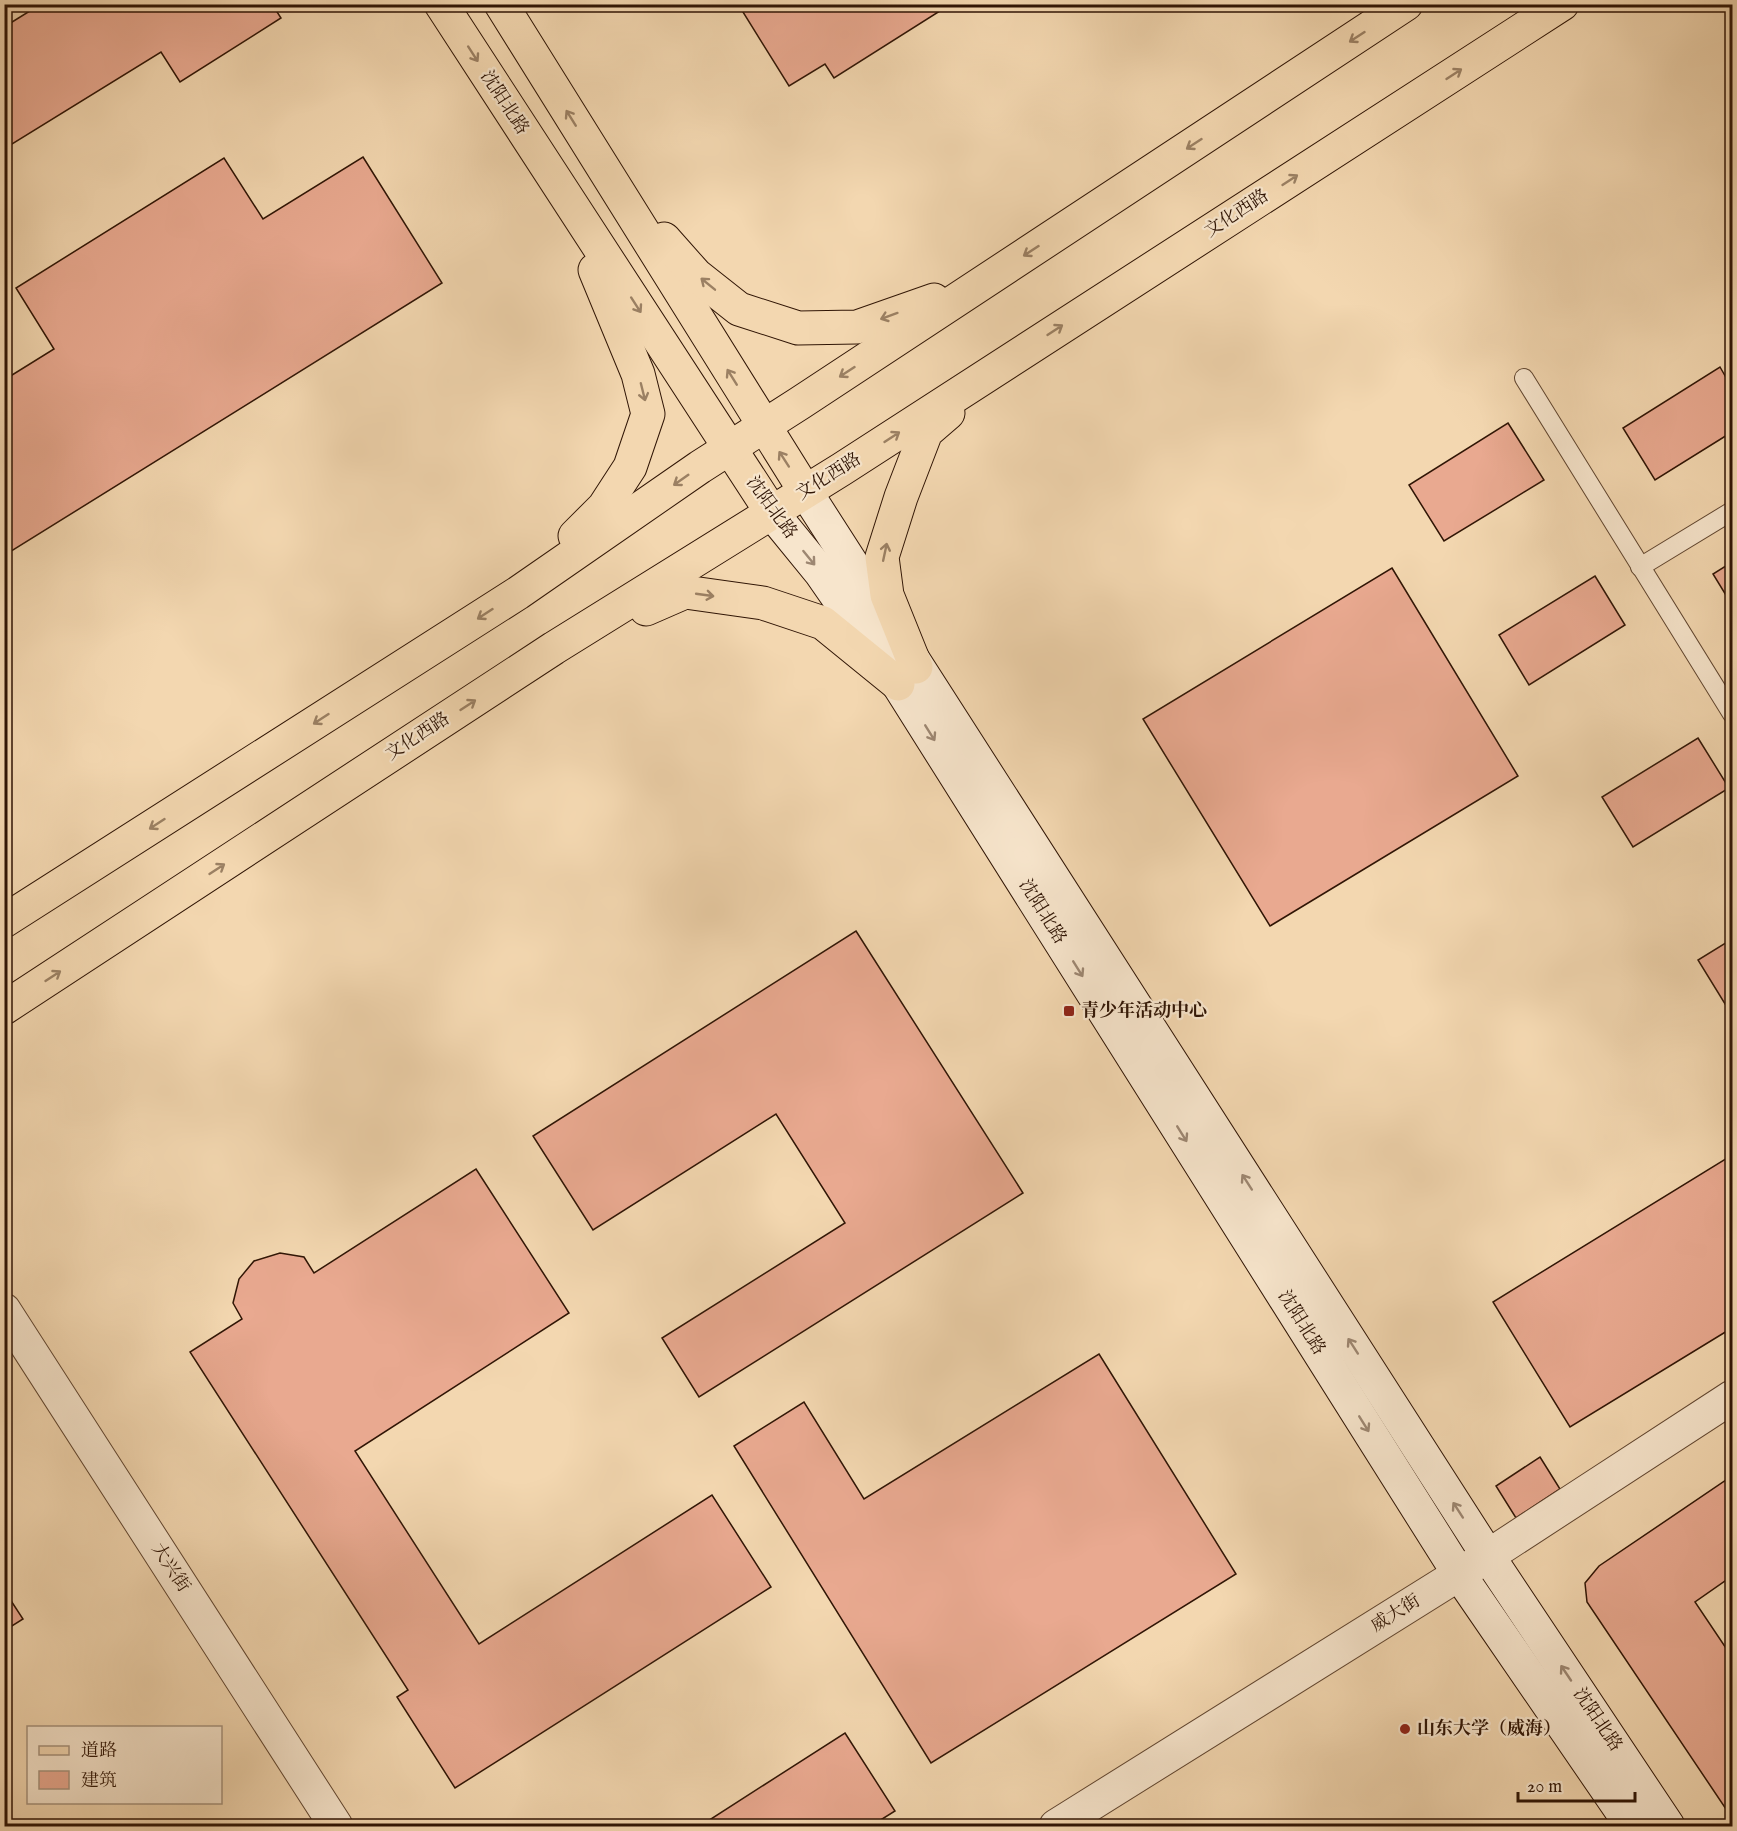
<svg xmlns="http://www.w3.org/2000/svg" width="1737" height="1831" viewBox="0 0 1737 1831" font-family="'IM FELL English','Noto Serif SC',serif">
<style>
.building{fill:#e9a990;stroke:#301505;stroke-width:1.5}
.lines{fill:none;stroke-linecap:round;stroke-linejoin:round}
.lane-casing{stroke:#614630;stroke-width:20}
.street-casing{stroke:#614630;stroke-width:35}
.secondary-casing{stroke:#301505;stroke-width:35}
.primary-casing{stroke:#301505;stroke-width:35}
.lane{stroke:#f7e5cc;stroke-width:18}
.street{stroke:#f7e5cc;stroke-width:33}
.secondary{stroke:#f7e5cc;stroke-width:33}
.primary{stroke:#f3d7b0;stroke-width:33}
.oneway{stroke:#9b8063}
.oneway2{stroke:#9d8772}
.poi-dot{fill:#8f2418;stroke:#f7e5cc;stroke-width:2}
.labels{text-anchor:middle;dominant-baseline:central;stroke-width:4.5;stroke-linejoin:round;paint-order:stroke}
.street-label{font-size:18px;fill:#301505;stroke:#f7e5cc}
.poi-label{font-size:18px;font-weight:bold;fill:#301505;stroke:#f7e5cc;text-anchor:start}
</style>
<rect width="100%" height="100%" fill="#f3d7b0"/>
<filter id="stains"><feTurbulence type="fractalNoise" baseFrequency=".00333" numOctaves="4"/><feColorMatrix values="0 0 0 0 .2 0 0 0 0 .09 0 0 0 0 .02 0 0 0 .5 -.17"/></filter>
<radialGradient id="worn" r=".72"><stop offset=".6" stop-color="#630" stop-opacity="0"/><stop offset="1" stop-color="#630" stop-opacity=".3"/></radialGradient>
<g class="building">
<polygon points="41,4 272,4 281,18 180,82 161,52 4,149 4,27"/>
<polygon points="738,4 951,4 834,78 825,64 789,86"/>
<polygon points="363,157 442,283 5,555 4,380 54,349 16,288 224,158 263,219"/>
<polygon points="1720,367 1732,388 1732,432 1655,480 1623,428"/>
<polygon points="1508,423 1544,480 1444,541 1409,485"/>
<polygon points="1732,562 1732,605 1713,574"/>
<polygon points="1392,568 1518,776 1270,926 1143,719"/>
<polygon points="1595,576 1625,625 1529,685 1499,635"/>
<polygon points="1698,738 1729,788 1633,847 1602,797"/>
<polygon points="856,931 1023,1193 699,1397 662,1338 845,1223 776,1114 593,1230 533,1136"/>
<polygon points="1732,939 1732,1011 1730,1012 1698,960"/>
<polygon points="1732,1155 1732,1328 1570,1427 1493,1302"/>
<polygon points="476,1169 569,1313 355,1451 479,1644 712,1495 771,1587 455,1788 397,1697 408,1690 190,1352 242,1319 233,1303 239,1279 254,1261 280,1253 304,1257 314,1273"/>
<polygon points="1099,1354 1236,1574 931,1763 734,1446 804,1402 864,1499"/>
<polygon points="1540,1457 1560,1489 1516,1518 1496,1486"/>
<polygon points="1732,1476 1732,1576 1695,1602 1732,1657 1732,1818 1587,1602 1585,1583 1599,1566"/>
<polygon points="4,1590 23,1619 4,1631"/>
<polygon points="845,1733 895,1811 871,1826 700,1826"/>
</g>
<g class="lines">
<defs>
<g id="lane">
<polyline points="1524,378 1732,714"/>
<polyline points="1640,567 1732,511"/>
</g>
<g id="street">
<polyline points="4,1310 336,1826"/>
<polyline points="1056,1826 1488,1556 1732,1397"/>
</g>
<g id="secondary">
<polyline points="805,491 1488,1556 1668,1826"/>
<polyline points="772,513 821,573 898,684 1459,1574 1632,1826"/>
</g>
<g id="primary">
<polyline points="441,4 772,513"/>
<polyline points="501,4 805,491"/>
<polyline points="664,239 696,275 739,309 798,328 857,327 934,300"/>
<polyline points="575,536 604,507 630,467 648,414 638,374 595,270"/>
<polyline points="646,609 685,592 763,603 823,623 898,684"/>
<polyline points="916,667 887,595 882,557 901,497 926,432 948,413"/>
<polyline points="4,921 518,593 700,467 800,403 1406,4"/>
<polyline points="4,1008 554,648 842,469 1562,4"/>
</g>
</defs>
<use href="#lane" class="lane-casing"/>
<use href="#street" class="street-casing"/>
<use href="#secondary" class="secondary-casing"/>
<use href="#primary" class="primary-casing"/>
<use href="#lane" class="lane"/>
<use href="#street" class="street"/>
<use href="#secondary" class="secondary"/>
<use href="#primary" class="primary"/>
</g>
<defs><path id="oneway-shaft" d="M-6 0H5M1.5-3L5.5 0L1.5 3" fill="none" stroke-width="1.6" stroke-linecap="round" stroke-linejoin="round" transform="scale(1.5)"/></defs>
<g class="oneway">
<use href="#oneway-shaft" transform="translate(1357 37) rotate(147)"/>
<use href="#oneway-shaft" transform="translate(473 54) rotate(57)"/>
<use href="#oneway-shaft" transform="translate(1454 74) rotate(-33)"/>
<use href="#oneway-shaft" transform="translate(571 118) rotate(-122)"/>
<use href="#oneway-shaft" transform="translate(1194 144) rotate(147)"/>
<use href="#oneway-shaft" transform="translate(1290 180) rotate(-33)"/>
<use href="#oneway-shaft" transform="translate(1031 251) rotate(147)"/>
<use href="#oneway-shaft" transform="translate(708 284) rotate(-141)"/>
<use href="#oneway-shaft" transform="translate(636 305) rotate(57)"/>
<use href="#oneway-shaft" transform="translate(889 316) rotate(160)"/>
<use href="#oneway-shaft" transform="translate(1055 330) rotate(-33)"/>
<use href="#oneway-shaft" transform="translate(847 372) rotate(147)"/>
<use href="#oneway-shaft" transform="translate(732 377) rotate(-122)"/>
<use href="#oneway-shaft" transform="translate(643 392) rotate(76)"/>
<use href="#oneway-shaft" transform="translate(892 437) rotate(-33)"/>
<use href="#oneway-shaft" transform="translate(784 459) rotate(-123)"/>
<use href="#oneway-shaft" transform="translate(681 480) rotate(145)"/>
<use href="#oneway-shaft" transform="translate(885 552) rotate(-78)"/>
<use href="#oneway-shaft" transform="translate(705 595) rotate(8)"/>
<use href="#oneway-shaft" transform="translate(485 614) rotate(147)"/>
<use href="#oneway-shaft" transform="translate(468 705) rotate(-33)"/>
<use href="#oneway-shaft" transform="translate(321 719) rotate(147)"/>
<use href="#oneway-shaft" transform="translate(157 824) rotate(147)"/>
<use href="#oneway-shaft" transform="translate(217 869) rotate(-33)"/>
<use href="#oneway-shaft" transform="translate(53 976) rotate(-33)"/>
</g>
<g class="oneway2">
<use href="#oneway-shaft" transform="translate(809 558) rotate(51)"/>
<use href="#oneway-shaft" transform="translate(930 733) rotate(58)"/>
<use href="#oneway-shaft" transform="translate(1078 969) rotate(58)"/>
<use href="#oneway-shaft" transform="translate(1182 1134) rotate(58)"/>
<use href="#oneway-shaft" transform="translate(1247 1182) rotate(-123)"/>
<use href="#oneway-shaft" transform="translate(1353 1346) rotate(-123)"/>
<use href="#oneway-shaft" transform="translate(1364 1424) rotate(58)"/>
<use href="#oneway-shaft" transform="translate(1458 1510) rotate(-123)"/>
<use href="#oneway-shaft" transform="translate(1566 1673) rotate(-124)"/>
</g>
<g class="poi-dot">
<rect x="1063" y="1005" width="12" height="12" rx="3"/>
<circle cx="1405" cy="1729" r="6"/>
</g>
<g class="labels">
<g class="street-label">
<text transform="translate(504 103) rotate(57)">沈阳北路</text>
<text transform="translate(1237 214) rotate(-33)">文化西路</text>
<text transform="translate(829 477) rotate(-32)">文化西路</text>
<text transform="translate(771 508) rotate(54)">沈阳北路</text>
<text transform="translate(418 737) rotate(-33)">文化西路</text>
<text transform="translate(1042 912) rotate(58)">沈阳北路</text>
<text transform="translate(1301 1323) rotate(58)">沈阳北路</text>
<text transform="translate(170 1568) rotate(57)">大兴街</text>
<text transform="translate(1396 1614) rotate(-32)">威大街</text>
<text transform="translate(1597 1720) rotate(56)">沈阳北路</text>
</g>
<g class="poi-label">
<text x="1081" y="1011">青少年活动中心</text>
<text x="1417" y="1729">山东大学（威海）</text>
</g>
</g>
<rect width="1737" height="1831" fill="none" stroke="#f3d7b0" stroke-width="24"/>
<rect x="6" y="6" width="1725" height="1819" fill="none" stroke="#301505" stroke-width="3"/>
<rect x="12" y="12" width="1713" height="1807" fill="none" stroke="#301505" stroke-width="1.5"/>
<rect x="27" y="1726" width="195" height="78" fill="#f7e5cc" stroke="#a7927c" stroke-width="1.5"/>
<rect x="39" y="1746" width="30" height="9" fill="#f3d7b0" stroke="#a7927c" stroke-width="1.5"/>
<text x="81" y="1756" font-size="18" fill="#301505">道路</text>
<rect x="39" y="1771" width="30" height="18" fill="#e9a990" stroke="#a7927c" stroke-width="1.5"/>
<text x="81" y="1786" font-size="18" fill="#301505">建筑</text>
<path d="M1518 1792v9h117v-9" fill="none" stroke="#301505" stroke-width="3"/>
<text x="1527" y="1792" font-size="18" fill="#301505" stroke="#f7e5cc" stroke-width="4.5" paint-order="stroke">20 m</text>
<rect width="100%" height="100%" filter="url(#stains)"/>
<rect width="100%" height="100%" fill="url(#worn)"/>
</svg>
